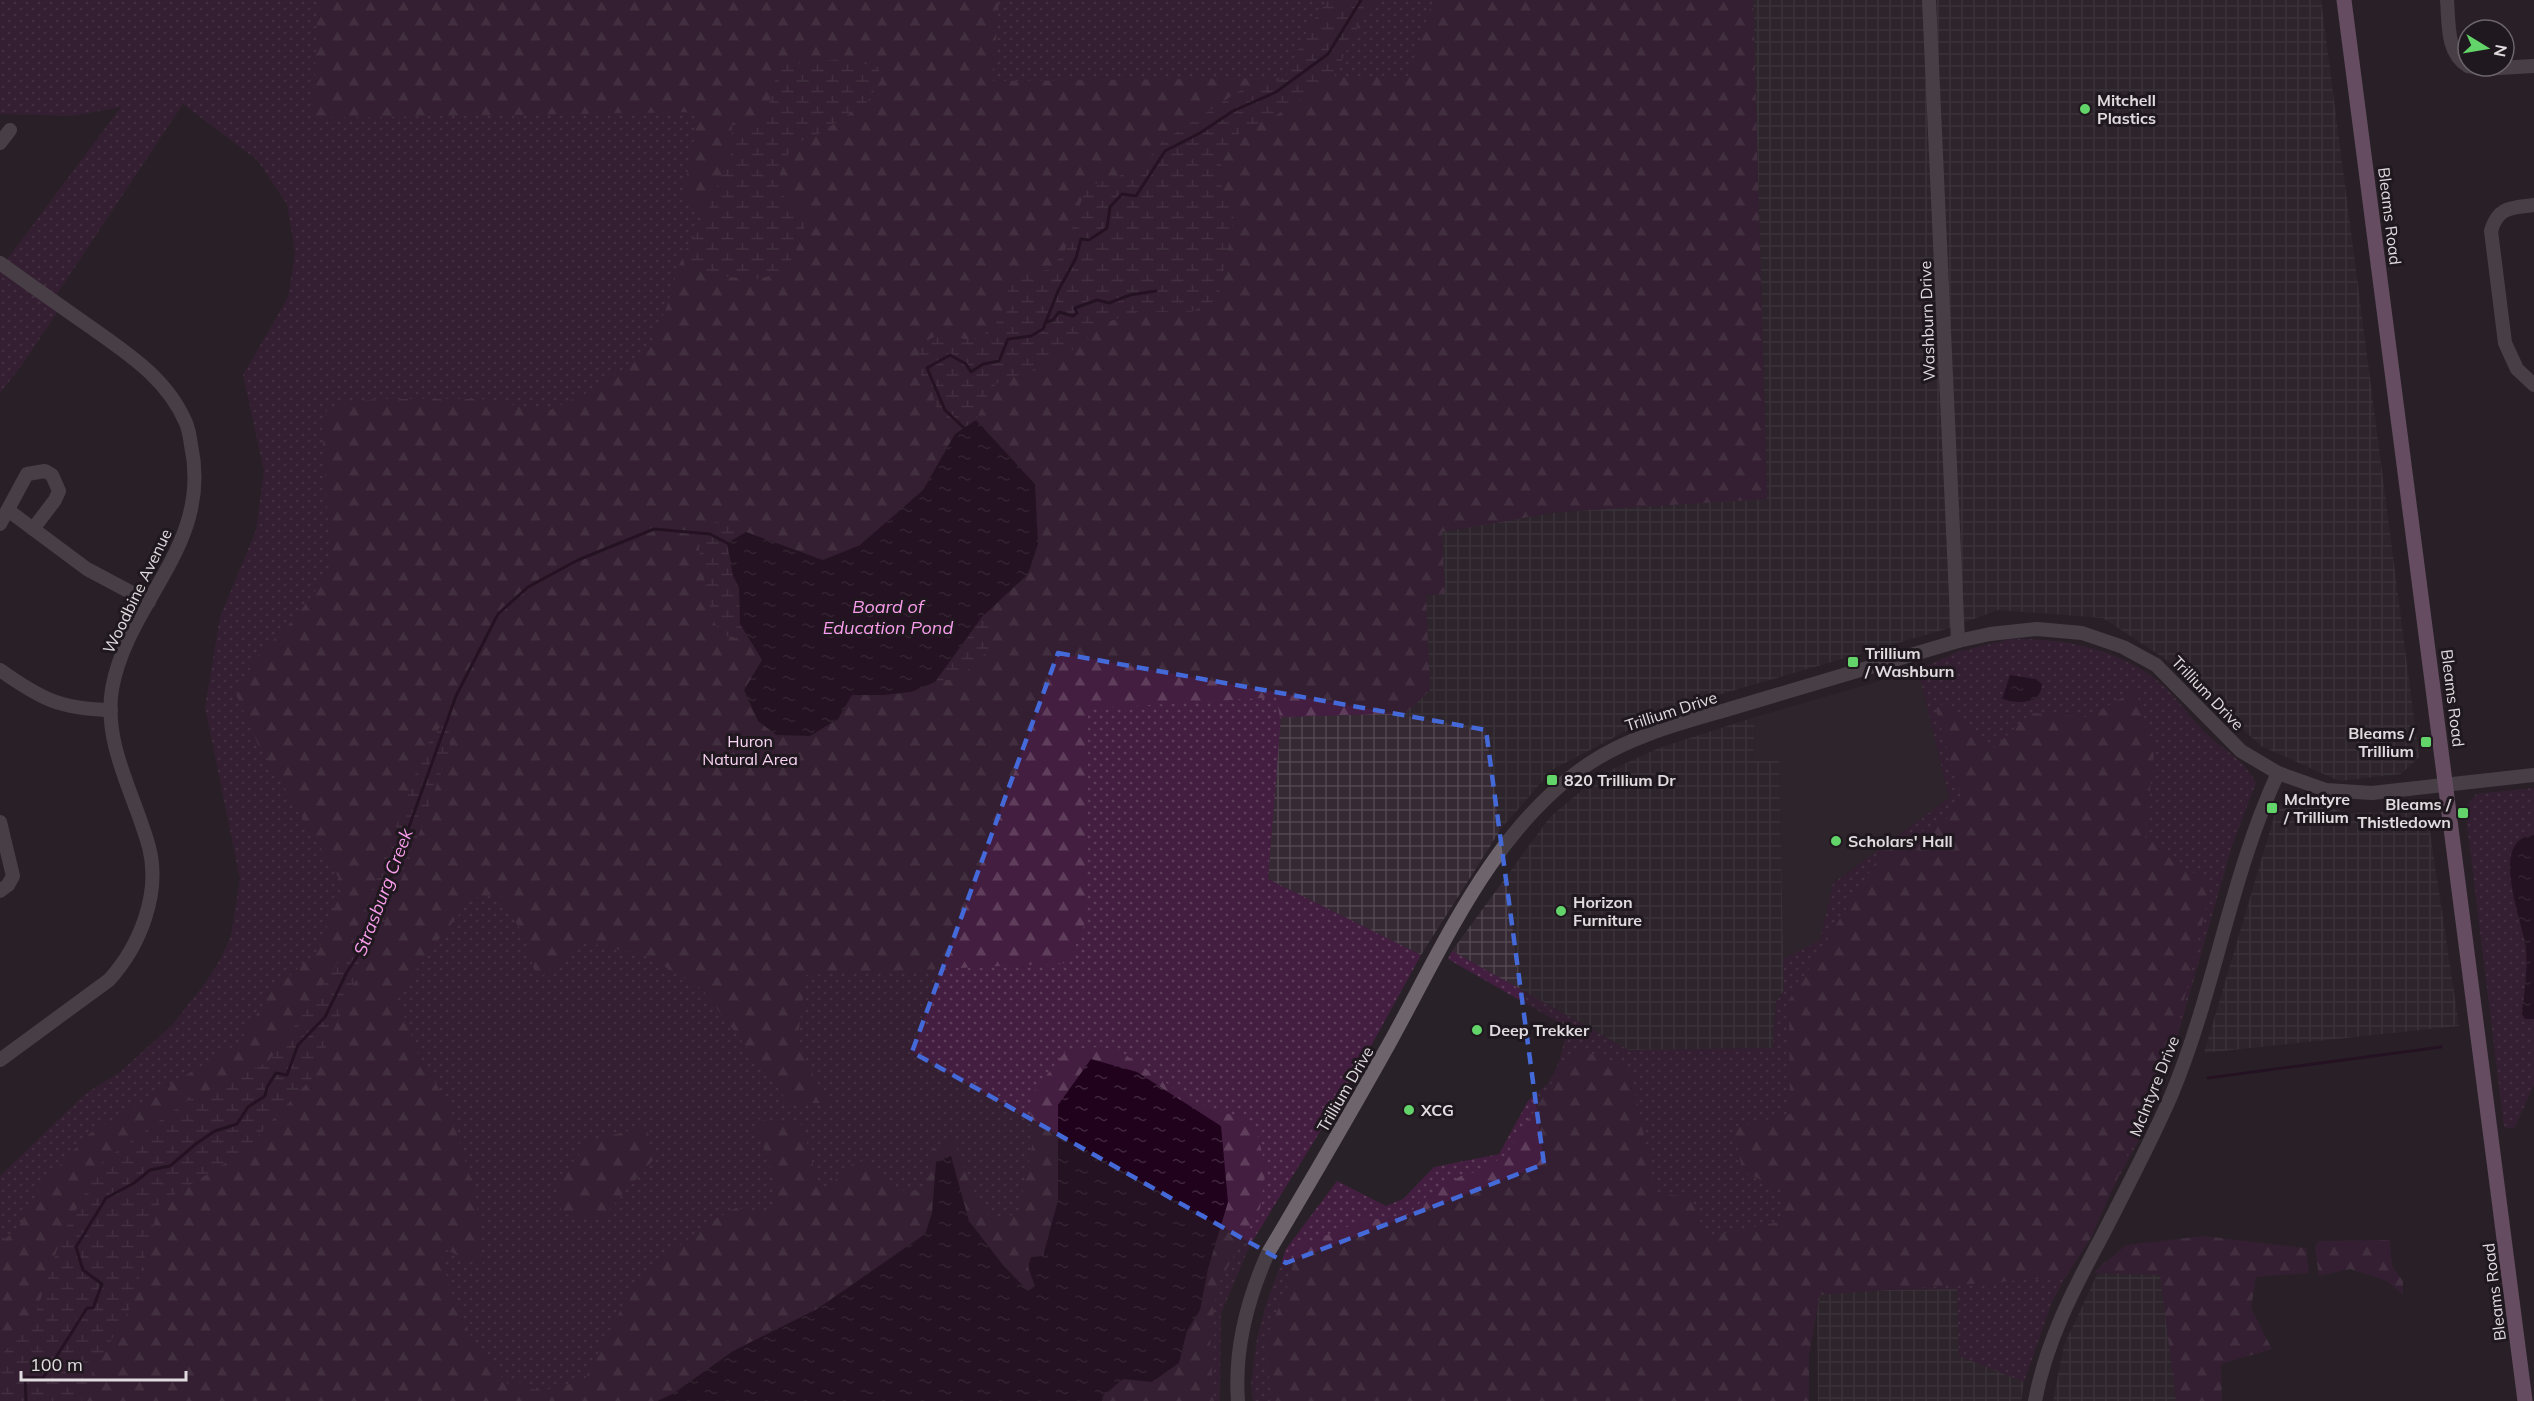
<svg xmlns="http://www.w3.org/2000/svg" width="2534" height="1401" viewBox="0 0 2534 1401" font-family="Mulish,sans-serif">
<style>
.built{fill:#352933}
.industrial{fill:url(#industrial-grid)}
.grass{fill:url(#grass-dots)}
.forest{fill:url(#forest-firs)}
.wetland{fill:url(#wetland-marsh)}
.water{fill:url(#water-ripples)}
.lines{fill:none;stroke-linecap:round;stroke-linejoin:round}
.stream{stroke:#20021d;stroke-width:3}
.minor{stroke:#6e656c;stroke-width:14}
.major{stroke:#af81a9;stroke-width:15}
.marked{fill:none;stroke:#446ad9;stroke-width:4.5;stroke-dasharray:12 8;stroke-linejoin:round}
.poi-dot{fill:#63d469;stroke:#1f181e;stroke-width:2}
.labels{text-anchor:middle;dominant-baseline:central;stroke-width:6;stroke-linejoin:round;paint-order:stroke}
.poi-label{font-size:16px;font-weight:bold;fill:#e0dbdf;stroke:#1f181e;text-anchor:start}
.street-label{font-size:16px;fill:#e0dbdf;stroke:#1f181e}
.park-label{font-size:16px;fill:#fad4f4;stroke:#1f181e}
.water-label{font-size:18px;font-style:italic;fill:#fa9ded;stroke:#1f181e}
</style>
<defs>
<pattern id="industrial-grid" width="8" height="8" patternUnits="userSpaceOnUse" patternTransform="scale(1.5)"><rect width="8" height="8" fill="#352933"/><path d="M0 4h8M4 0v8" fill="none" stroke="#524750"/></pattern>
<pattern id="grass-dots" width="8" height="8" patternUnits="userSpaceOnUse" patternTransform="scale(1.5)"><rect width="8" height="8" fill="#441e40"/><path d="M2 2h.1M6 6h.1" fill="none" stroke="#5f3e5b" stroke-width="1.8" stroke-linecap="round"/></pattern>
<pattern id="forest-firs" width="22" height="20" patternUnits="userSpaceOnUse" patternTransform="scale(1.5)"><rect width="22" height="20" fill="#441e40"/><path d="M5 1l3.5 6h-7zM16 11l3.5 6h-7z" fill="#5f3e5b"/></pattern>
<pattern id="wetland-marsh" width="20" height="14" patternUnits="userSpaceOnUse" patternTransform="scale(1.5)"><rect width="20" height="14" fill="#441e40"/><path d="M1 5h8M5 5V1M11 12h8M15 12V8" fill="none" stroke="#5f3e5b"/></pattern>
<pattern id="water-ripples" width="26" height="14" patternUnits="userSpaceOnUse" patternTransform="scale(1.5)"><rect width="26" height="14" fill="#20021d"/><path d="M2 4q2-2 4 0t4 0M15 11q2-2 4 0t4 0" fill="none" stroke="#40263d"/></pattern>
</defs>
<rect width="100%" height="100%" fill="#282127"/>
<polygon class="built" points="1918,670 1949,798 1833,883 1820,941 1783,959 1779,761 1753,761 1755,717"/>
<g class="industrial">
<polygon points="1753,0 2321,0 2419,757 2401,774 2339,781 2261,746 2164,658 2103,618 1998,610 1946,629 1666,710 1552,770 1501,829 1421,955 1268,879 1280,717 1405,713 1426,595 1445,594 1441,532 1557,512 1767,498"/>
<polygon points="1755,717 1753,761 1779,761 1784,990 1776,1002 1773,1048 1629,1050 1452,951 1550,817 1600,775 1659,748"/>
<polygon points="2290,798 2349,813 2417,811 2429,825 2459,1026 2204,1053 2277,807"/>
<polygon points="2103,1262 2183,1262 2197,1401 2053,1401 2064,1345"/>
<polygon points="1957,1289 1959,1355 2024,1382 2021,1401 1818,1401 1817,1291"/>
</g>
<g class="grass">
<polygon points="0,0 1328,0 1309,27 1349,43 1361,20 1379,0 1753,0 1767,499 1557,512 1442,532 1445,594 1426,595 1430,690 1406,713 1281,717 1268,879 1421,955 1355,1075 1250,1245 1221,1314 1220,1401 0,1401 0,1176 85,1094 120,1072 173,1024 206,982 221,958 231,935 240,879 205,707 220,617 256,530 264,471 243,375 288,297 295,253 287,204 257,160 183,104 57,294 59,310 19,369 0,393 0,269 121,107 72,116 0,114"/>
<path d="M2011,639c52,-1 105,9 147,42 19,16 32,37 50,54 16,15 38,27 48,48l-24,63 -60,210 -31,80 -89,166 -28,80 -65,-26 -2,-67 -140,2 -31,110h-533l-2,-17 6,-46 9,-34 20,-55 51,-68 49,25 17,-7 31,-32 65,-13 29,-53 21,-19 10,-20 8,-31 -9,-9 -110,-63 4,-8 177,99 144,-2 3,-46 8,-12 -1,-31 37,-19 13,-57 116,-85 -31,-128 39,-18z"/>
<polygon points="2534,788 2534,1085 2514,1129 2504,1127 2465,808 2476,794"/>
</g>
<g class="forest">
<path d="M318,0h681l-6,81 292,-3 -43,11 -80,53 -14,17 -17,13 -11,5 -14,2 -34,53 -8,21 -16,17 -8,2 -9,-1c-7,6 -16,12 -22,19 -6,8 -4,20 -8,28 -8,14 -25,24 -40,21l-37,43 7,6 8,28 16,18 -32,56 -63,55 -37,15 -77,-28 -13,-10 -34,27 13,71 20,18h16l14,22 -17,30 93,29 14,-24h32l27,-3 24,-10 24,-4 31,-29 2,-6 -7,-29 43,-40 7,-90 -59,-64 14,-30 14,-13 18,-2 71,-41 17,-13 28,-9h53l26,-13 17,-80 -16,-42 5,-23 18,-23 32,-14 61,-40 74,-1 25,-76h320l14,499 -210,13 -115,20 3,62 -19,1 4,95 -24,23 -126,4 -4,-20 -188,12 -1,210 -19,44 -262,12 -9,69 31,59h-39l-87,-114 -55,-33 -63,-14 -47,38 -12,-43 -26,-42 -26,3 -34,41 -42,57 21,58 29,48 29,94 7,71 -43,-20 9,39 28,64 32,35 8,-5c17,20 47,5 68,-1l50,-97 74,-60 27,-14 38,5 -1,-38 -19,-56 50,6 4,24 14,43 36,-33 40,31 27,2 5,-41 23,-13 17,46 19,33 29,-2 14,-69 -1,-51 34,-43 32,-5 27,7 73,50 57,18 12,46 -6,40 -43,79 -7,57 4,57h-112l1,-5 20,-17 29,3 27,-19 8,-32 13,-22 8,-40 13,-143 -29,-16 -134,-5v95l-15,57h-12l-3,10 8,19 -8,6 -25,-27 -34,-44 -18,-64 -15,6 -4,50 -7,21 -108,75 -84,42 -59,42 -17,8h-575l2,-13 48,-84 27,-100 84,-52 117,-181 22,-42 68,-182 -1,-31 -22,29 -74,194 -41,63 -44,60 -81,39 -125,134 -29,87 -33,34v-113l17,-14 25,-45 47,-50 150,-91 31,-50 48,-42 25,-66 -86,-143 -21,-48 21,-37 39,-40 35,-48 -9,-141 6,-21 47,-8h106l67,12 38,-18 37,-24 29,-28 15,-35 15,-52 3,12 93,-75 2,-18 12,-28 28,-12 -56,-8h-32l-1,29 -18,42 -6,20 -24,-20 16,-84 -386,6z"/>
<polygon points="2136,690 2154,752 2145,837 2211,886 2172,1051 2092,1236 2066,1277 1820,1295 1809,1355 1809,1401 1271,1401 1266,1339 1292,1275 1294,1248 1367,1219 1403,1219 1429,1194 1461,1176 1482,1170 1507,1154 1574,1048 1630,1067 1656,1194 1691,1196 1706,1237 1782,1221 1784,1192 1742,1170 1734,1128 1790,1114 1789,1000 1882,852 1948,818 1961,798 1933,699 1956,715 1990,751 2031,713 2088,717"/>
<polygon points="647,1126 653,1160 601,1219 562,1214 556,1183 590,1141"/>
<polygon points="2204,1236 2306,1248 2309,1273 2256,1277 2251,1308 2272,1349 2221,1364 2222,1401 2176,1401 2160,1275 2093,1273 2126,1245"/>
<polygon points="2390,1240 2392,1266 2403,1281 2403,1295 2387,1281 2350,1269 2319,1276 2315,1248 2318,1241"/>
</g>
<g class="wetland">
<polygon points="1328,0 1379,0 1361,20 1334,77 1273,117 1241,131 1223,154 1218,177 1234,218 1218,299 1191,312 1138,312 1110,321 1072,350 1022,375 1004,377 990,390 976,420 955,434 939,416 931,388 924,382 917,366 922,343 942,333 968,340 979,338 992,328 1001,317 1007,292 1019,274 1048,270 1064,253 1086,187 1131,172 1148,159 1162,142 1242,89 1285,78 1309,27"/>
<polygon points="845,59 878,67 881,80 867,102 820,133 792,145 780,173 778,191 807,218 800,242 785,272 758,279 729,277 685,266 682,254 707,216 713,196 731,154 732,125 764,125 779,65"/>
<path d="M725,520l8,2 13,10 -19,12c3,15 6,28 11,42 7,20 -5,28 10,52h-17l-7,-3 -12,-15 -13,-71 2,-16 8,-9z"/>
<polygon points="985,614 992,643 990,649 959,678 935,682"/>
<polygon points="449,715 450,747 425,818 382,929 360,971 312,1078 243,1152 159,1204 132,1304 84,1388 82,1401 0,1401 0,1356 33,1322 62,1235 102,1162 187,1101 268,1062 312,1002 353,939 427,745"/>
</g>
<g class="water">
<polygon points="976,420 1035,484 1038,544 1028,574 982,617 935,682 911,692 884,695 852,695 838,719 810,736 776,735 758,721 744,690 762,660 740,624 739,588 733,576 727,543 746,532 823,560 860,545 923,490 955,434"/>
<path d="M2010,675l26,4 6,5c-1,21 -24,20 -40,15z"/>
<path d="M2534,835v184h-9l-3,-5c2,-21 6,-44 4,-65 -3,-28 -39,-110 8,-114z"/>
<polygon points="1091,1059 1137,1072 1221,1126 1228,1202 1208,1269 1200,1310 1187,1331 1179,1363 1152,1382 1123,1379 1103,1396 1102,1401 657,1401 674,1393 733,1351 817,1309 925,1234 932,1213 936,1162 951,1156 969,1221 1003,1265 1028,1291 1035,1286 1028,1267 1031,1257 1043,1256 1058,1200 1058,1105"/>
</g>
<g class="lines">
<g class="stream">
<polyline points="1046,322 1053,320 1059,312 1073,316 1077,313 1075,308 1097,300 1109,303 1130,295 1156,291"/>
<polyline points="964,428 945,410 927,368 950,355 966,364 971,372 983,364 999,361 1008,339 1031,336 1043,329 1058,291 1076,258 1081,239 1089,240 1107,228 1110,207 1122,194 1136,196 1165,151 1200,133 1233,111 1276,92 1328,54 1361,0"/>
<polyline points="2208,1078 2441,1047"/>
<polyline points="26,1401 25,1377 43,1378 87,1308 93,1308 102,1284 83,1270 76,1247 106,1198 134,1183 150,1170 170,1166 197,1143 215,1131 237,1124 248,1107 265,1096 267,1087 276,1073 287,1075 298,1045 325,1017 347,972 369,938 456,696 498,614 528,587 578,560 654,529 710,534 727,543"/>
</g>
<g class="minor">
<polyline points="1929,0 1958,641"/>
<path d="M2447,0c2,23 -1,53 21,66"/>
<polyline points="2468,66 2481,69 2534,66"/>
<polyline points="0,143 10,130"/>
<path d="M2534,205c-22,3 -36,1 -43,26l14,112 12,26 17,16"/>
<path d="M0,263c29,21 59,42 89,63 38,27 78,52 97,97 3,7 4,15 5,22 22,100 -63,155 -79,244 -9,56 23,106 37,158 12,46 -9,99 -40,133l-109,80"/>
<polyline points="9,511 87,569 149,602"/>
<polyline points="0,524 27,474 45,471 52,475 59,491 55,500 33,529"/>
<path d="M0,670c41,29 60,39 111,40"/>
<polyline points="0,822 13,876 8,885 0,891"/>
<path d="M1238,1401c-4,-52 9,-101 30,-148 41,-69 82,-139 121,-209 55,-99 104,-217 201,-281 44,-29 96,-41 146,-56 74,-22 148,-44 222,-66l32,-7 47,-5 45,4 41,14 33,18 85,86 37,22 48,17 46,3 162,-18"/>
<path d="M2035,1401c11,-59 38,-111 66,-163 24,-47 49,-94 70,-142 44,-105 59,-219 107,-323"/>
</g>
<polyline class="major" points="2344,0 2525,1401"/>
</g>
<path d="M0 0H2534V1401H0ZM1058,653l428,77 58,434 -258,99 -374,-211z" fill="#282127" fill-opacity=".55" fill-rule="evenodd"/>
<path class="marked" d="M1058,653l428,77 58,434 -258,99 -374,-211z"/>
<g class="poi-dot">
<circle cx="2085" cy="109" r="6"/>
<rect x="1847" y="656" width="12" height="12" rx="3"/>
<rect x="2420" y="736" width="12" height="12" rx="3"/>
<rect x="1546" y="774" width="12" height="12" rx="3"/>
<rect x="2266" y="802" width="12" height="12" rx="3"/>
<rect x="2457" y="807" width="12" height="12" rx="3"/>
<circle cx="1836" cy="841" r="6"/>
<circle cx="1561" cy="911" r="6"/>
<circle cx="1477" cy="1030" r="6"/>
<circle cx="1409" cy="1110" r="6"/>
</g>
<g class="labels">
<g class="poi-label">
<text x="2097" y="100">Mitchell<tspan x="2097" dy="18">Plastics</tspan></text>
<text x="1865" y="653">Trillium<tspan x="1865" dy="18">/ Washburn</tspan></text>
<text x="2414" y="733" text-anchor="end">Bleams /<tspan x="2414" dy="18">Trillium</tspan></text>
<text x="1564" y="780">820 Trillium Dr</text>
<text x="2284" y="799">McIntyre<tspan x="2284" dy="18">/ Trillium</tspan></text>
<text x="2451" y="804" text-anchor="end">Bleams /<tspan x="2451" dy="18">Thistledown</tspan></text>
<text x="1848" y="841">Scholars' Hall</text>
<text x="1573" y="902">Horizon<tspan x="1573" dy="18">Furniture</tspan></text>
<text x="1489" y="1030">Deep Trekker</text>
<text x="1421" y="1110">XCG</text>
</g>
<g class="street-label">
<text transform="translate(2390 216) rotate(83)">Bleams Road</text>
<text transform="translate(1927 321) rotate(-92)">Washburn Drive</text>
<text transform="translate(137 591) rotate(-64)">Woodbine Avenue</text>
<text transform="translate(2208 693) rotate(46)">Trillium Drive</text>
<text transform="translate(2453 698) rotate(83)">Bleams Road</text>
<text transform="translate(1671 711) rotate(-18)">Trillium Drive</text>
<text transform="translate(2154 1086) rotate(-68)">McIntyre Drive</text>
<text transform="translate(1345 1089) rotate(-60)">Trillium Drive</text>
<text transform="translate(2494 1292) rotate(-97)">Bleams Road</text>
</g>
<g class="park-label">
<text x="750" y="741">Huron<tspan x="750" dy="18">Natural Area</tspan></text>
</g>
<g class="water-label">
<text x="888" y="606">Board of<tspan x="888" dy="21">Education Pond</tspan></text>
<text transform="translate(383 892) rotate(-69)">Strasburg Creek</text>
</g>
</g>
<g transform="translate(2486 48) rotate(101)"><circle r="28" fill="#1f181e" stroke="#6c666b" stroke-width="1.5"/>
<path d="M0-4.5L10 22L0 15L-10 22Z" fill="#63d469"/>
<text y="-9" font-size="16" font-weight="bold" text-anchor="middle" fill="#e0dbdf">N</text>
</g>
<path d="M21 1371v9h165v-9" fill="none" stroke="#e0dbdf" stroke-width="3"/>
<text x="30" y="1371" font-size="18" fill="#e0dbdf" stroke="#1f181e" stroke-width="4.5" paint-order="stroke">100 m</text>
</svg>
